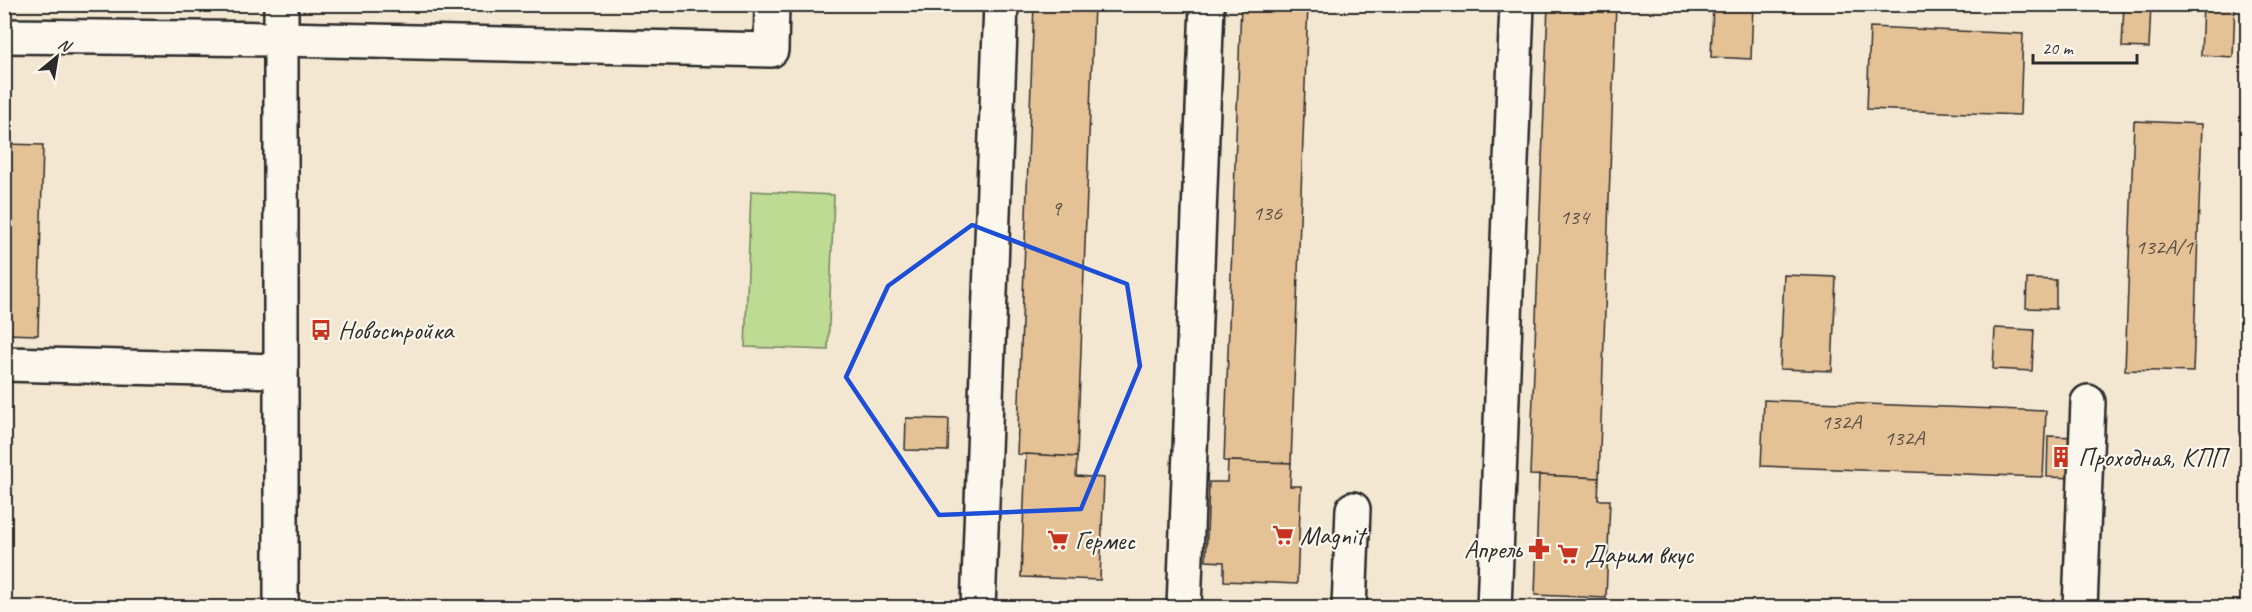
<svg xmlns="http://www.w3.org/2000/svg" width="2252" height="612" viewBox="0 0 2252 612" font-family="Caveat,sans-serif">
<style>
.green{fill:#bddb93;stroke:#74835f;stroke-width:1.5}
.building{fill:#e5c196;stroke:#2b2b2b;stroke-width:1.5}
.lines{fill:none;stroke-linecap:round;stroke-linejoin:round}
.minor-casing{stroke:#2b2b2b;stroke-width:38}
.minor{stroke:#fbf7ec;stroke-width:33}
.marked{fill:none;stroke:#1d4ed8;stroke-width:4.5;stroke-linejoin:round}
.labels{text-anchor:middle;dominant-baseline:central;stroke-width:4.5;stroke-linejoin:round;paint-order:stroke}
.number-label{font-size:22px;fill:#5a5046}
.poi-label{font-size:26px;fill:#2b2b2b;stroke:#fbf7ec;text-anchor:start}
</style>
<rect width="100%" height="100%" fill="#f4e7d2"/>
<filter id="ink" filterUnits="userSpaceOnUse"><feTurbulence type="fractalNoise" baseFrequency=".0167" numOctaves="2"/><feDisplacementMap in="SourceGraphic" scale="12" xChannelSelector="R" yChannelSelector="G"/><feConvolveMatrix kernelMatrix="1 2 1 2 8 2 1 2 1" color-interpolation-filters="sRGB"/></filter>
<g filter="url(#ink)">
<polygon class="green" points="751,191 834,195 828,350 745,347"/>
<g class="building">
<polygon points="1034,4 1094,4 1077,457 1017,454"/>
<polygon points="1241,4 1308,4 1291,463 1224,461"/>
<polygon points="1548,4 1616,4 1599,478 1530,475"/>
<polygon points="1713,4 1753,4 1751,59 1711,57"/>
<polygon points="2124,4 2151,4 2149,48 2122,47"/>
<polygon points="2203,4 2235,4 2233,57 2201,55"/>
<polygon points="1870,27 2023,34 2020,115 1867,109"/>
<polygon points="2134,121 2202,124 2193,372 2125,370"/>
<polygon points="4,144 43,145 38,335 4,334"/>
<polygon points="1784,275 1836,277 1832,371 1780,369"/>
<polygon points="2027,279 2056,280 2056,309 2026,308"/>
<polygon points="1995,328 2034,330 2032,371 1993,369"/>
<polygon points="1764,400 2046,411 2043,477 1761,466"/>
<polygon points="906,418 949,419 948,451 905,450"/>
<polygon points="2048,436 2075,437 2074,478 2047,477"/>
<polygon points="1026,454 1077,457 1076,476 1104,478 1100,580 1021,577"/>
<polygon points="1228,461 1291,463 1290,486 1301,486 1297,584 1224,581 1224,562 1206,561 1209,482 1227,482"/>
<polygon points="1539,475 1599,478 1598,500 1610,500 1606,598 1535,595"/>
</g>
<g class="lines">
<defs>
<g id="minor">
<polyline points="281,4 281,600 283,608"/>
<polyline points="4,36 281,39 771,50 772,4"/>
<polyline points="4,364 281,371"/>
<polyline points="978,608 1001,4"/>
<polyline points="1184,608 1207,4"/>
<polyline points="1349,608 1353,509"/>
<polyline points="1494,608 1517,4"/>
<polyline points="2080,608 2088,402"/>
</g>
</defs>
<use href="#minor" class="minor-casing"/>
<use href="#minor" class="minor"/>
</g>
</g>
<path class="marked" d="M972,225l155,59 13,82 -59,143 -142,6 -93,-138 42,-91z"/>
<defs>
<symbol id="bus-bare" viewBox="-9 -9 18 18"><path d="M-5-6H5V4H4V6H2V4H-2V6H-4V4H-5ZM-3.5-4V0h7V-4ZM-3.5 1.2v1.5H-2V1.2ZM2 1.2v1.5H3.5V1.2Z" fill="#c8321e" stroke="#fbf7ec" stroke-width="2.5" paint-order="stroke"/></symbol>
<symbol id="building-bare" viewBox="-9 -9 18 18"><path d="M-4-6H4V6H1V3H-1V6H-4ZM-2.5-4.3h1.7v1.8h-1.7ZM.8-4.3h1.7v1.8H.8ZM-2.5-1h1.7V.8h-1.7ZM.8-1h1.7V.8H.8Z" fill="#c8321e" stroke="#fbf7ec" stroke-width="2.5" paint-order="stroke"/></symbol>
<symbol id="supermarket-bare" viewBox="-9 -9 18 18"><path d="M-6-5.5h2.5l.6 2H6L4.5 2H-2.5L-4.4-4H-6ZM-1.5 3.2a1.3 1.3 0 1 0 .1 0ZM3 3.2a1.3 1.3 0 1 0 .1 0Z" fill="#c8321e" stroke="#fbf7ec" stroke-width="2.5" paint-order="stroke"/></symbol>
<symbol id="pharmacy-bare" viewBox="-9 -9 18 18"><path d="M-2-6h4v4h4v4h-4v4h-4v-4h-4v-4h4Z" fill="#c8321e" stroke="#fbf7ec" stroke-width="2.5" paint-order="stroke"/></symbol>
</defs>
<g fill-rule="evenodd">
<use href="#bus-bare" x="306" y="315" width="30" height="30"/>
<use href="#building-bare" x="2046" y="442" width="30" height="30"/>
<use href="#supermarket-bare" x="1268" y="520" width="30" height="30"/>
<use href="#supermarket-bare" x="1043" y="525" width="30" height="30"/>
<use href="#pharmacy-bare" x="1524" y="534" width="30" height="30"/>
<use href="#supermarket-bare" x="1553" y="539" width="30" height="30"/>
</g>
<g class="labels">
<g class="number-label">
<text x="1056" y="208">9</text>
<text x="1267" y="213">136</text>
<text x="1574" y="217">134</text>
<text x="2164" y="247">132А/1</text>
<text x="1841" y="422">132А</text>
<text x="1904" y="438">132А</text>
</g>
<g class="poi-label">
<text x="338" y="330">Новостройка</text>
<text x="2078" y="457">Проходная, КПП</text>
<text x="1300" y="535">Magnit</text>
<text x="1075" y="540">Гермес</text>
<text x="1522" y="549" text-anchor="end">Апрель</text>
<text x="1585" y="554">Дарим вкус</text>
</g>
</g>
<rect width="2252" height="612" fill="none" stroke="#fbf7ec" stroke-width="24"/>
<rect x="12" y="12" width="2228" height="588" fill="none" stroke="#2b2b2b" stroke-width="2" filter="url(#ink)"/>
<g transform="translate(57 57) rotate(30)" stroke="#fbf7ec" stroke-width="4.5" paint-order="stroke">
<path d="M0-4.5L10 22L0 15L-10 22Z" fill="#2b2b2b"/>
<text y="-9" font-size="16" font-weight="bold" text-anchor="middle" fill="#2b2b2b">N</text>
</g>
<path d="M2033 54v9h104v-9" fill="none" stroke="#2b2b2b" stroke-width="3"/>
<text x="2042" y="54" font-size="18" fill="#2b2b2b" stroke="#fbf7ec" stroke-width="4.5" paint-order="stroke">20 m</text>
</svg>
